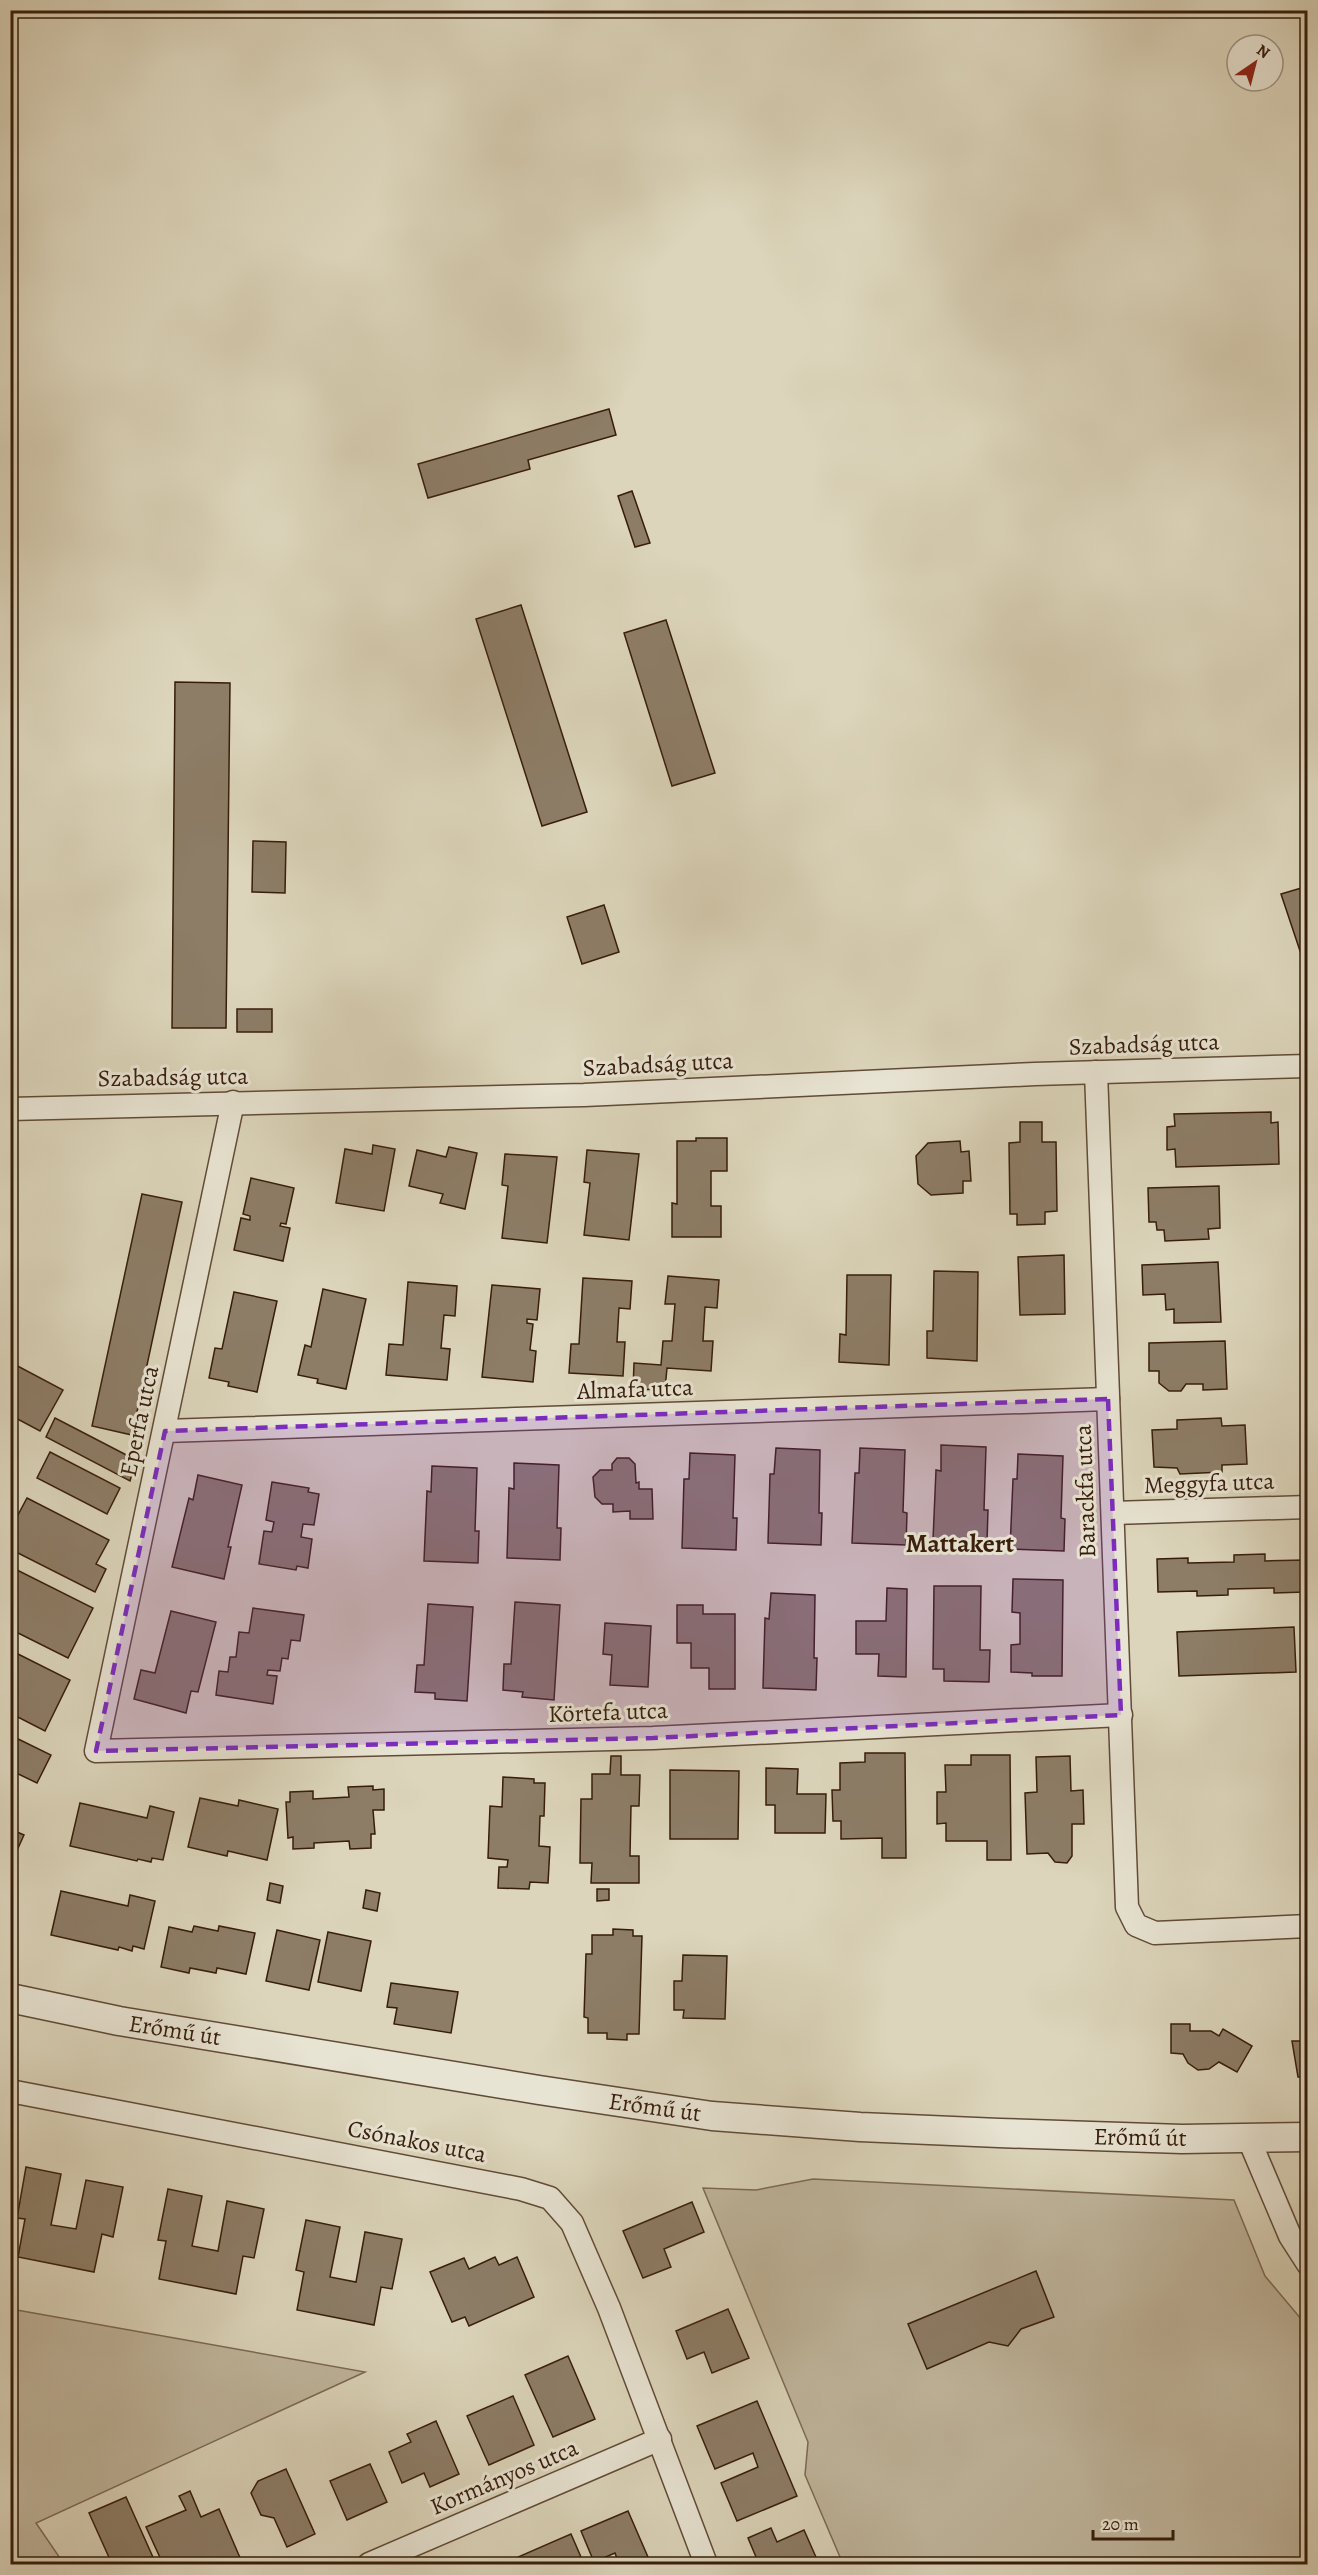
<svg xmlns="http://www.w3.org/2000/svg" width="1318" height="2575" viewBox="0 0 1318 2575" font-family="Alegreya,serif">
<style>
.green{fill:#c0b69d;stroke:#7c6a54;stroke-width:1.5}
.building{fill:#8d7d67;stroke:#371d0b;stroke-width:1.5}
.lines{fill:none;stroke-linecap:round;stroke-linejoin:round}
.minor-casing{stroke:#604b37;stroke-width:25}
.tertiary-casing{stroke:#604b37;stroke-width:31}
.minor{stroke:#e8e4d3;stroke-width:22}
.tertiary{stroke:#e8e4d3;stroke-width:28}
.marked{fill:#7b2cbf;fill-opacity:0.2;stroke:#7b2cbf;stroke-width:4.5;stroke-dasharray:12 8;stroke-linejoin:round}
.labels{text-anchor:middle;dominant-baseline:central;stroke-width:6;stroke-linejoin:round;paint-order:stroke}
.street-label{font-size:24px;fill:#371d0b;stroke:#e8e4d3}
.neighbourhood-label{font-size:26px;font-weight:bold;fill:#371d0b;stroke:#e8e4d3}
</style>
<rect width="100%" height="100%" fill="#dcd5bb"/>
<filter id="stains"><feTurbulence type="fractalNoise" baseFrequency=".00333" numOctaves="4"/><feColorMatrix values="0 0 0 0 .2 0 0 0 0 .09 0 0 0 0 .02 0 0 0 .5 -.17"/></filter>
<radialGradient id="worn" r=".72"><stop offset=".6" stop-color="#630" stop-opacity="0"/><stop offset="1" stop-color="#630" stop-opacity=".3"/></radialGradient>
<g class="green">
<polygon points="813,2179 1234,2200 1265,2276 1307,2326 1307,2564 843,2564 805,2475 808,2442 703,2188 756,2190"/>
<polygon points="11,2309 365,2372 36,2523 64,2564 11,2564"/>
</g>
<g class="building">
<polygon points="609,409 616,435 528,460 530,469 428,498 418,464"/>
<polygon points="632,491 650,543 635,547 618,496"/>
<polygon points="521,605 587,812 542,826 476,619"/>
<polygon points="666,620 715,773 672,786 624,633"/>
<polygon points="175,682 230,683 226,1028 172,1028"/>
<polygon points="253,841 286,842 285,893 252,892"/>
<polygon points="1308,886 1308,959 1303,960 1281,894"/>
<polygon points="604,905 619,952 582,964 567,917"/>
<rect x="237" y="1009" width="35" height="23"/>
<polygon points="1271,1112 1271,1123 1278,1122 1279,1164 1176,1167 1175,1149 1167,1150 1167,1127 1175,1126 1174,1114"/>
<polygon points="1020,1122 1042,1122 1042,1142 1056,1142 1057,1211 1045,1212 1045,1224 1017,1225 1017,1214 1010,1214 1009,1143 1020,1142"/>
<polygon points="696,1138 727,1138 727,1171 711,1171 711,1206 721,1206 721,1237 672,1237 672,1203 677,1204 677,1141 696,1141"/>
<polygon points="960,1141 961,1152 969,1151 971,1181 963,1181 963,1193 931,1195 918,1184 916,1156 928,1143"/>
<polygon points="373,1145 395,1149 384,1211 336,1203 345,1149 372,1154"/>
<polygon points="449,1147 477,1153 465,1209 440,1203 443,1194 409,1186 417,1150 446,1157"/>
<polygon points="587,1150 639,1154 629,1240 584,1235 590,1183 584,1182"/>
<polygon points="505,1154 557,1157 547,1243 502,1238 508,1186 502,1185"/>
<polygon points="251,1178 294,1188 286,1224 281,1223 280,1226 290,1228 283,1261 234,1250 241,1218 250,1220 250,1216 243,1214"/>
<polygon points="1219,1186 1220,1228 1208,1229 1209,1239 1165,1241 1164,1230 1157,1230 1156,1222 1149,1222 1148,1188"/>
<polygon points="142,1194 182,1202 132,1435 92,1426"/>
<polygon points="1064,1255 1065,1314 1020,1315 1018,1257"/>
<polygon points="1218,1262 1221,1322 1174,1323 1174,1309 1166,1310 1165,1294 1143,1295 1142,1265"/>
<polygon points="934,1271 978,1272 977,1361 927,1358 927,1331 933,1331"/>
<polygon points="847,1275 891,1275 889,1365 839,1362 840,1334 846,1335"/>
<polygon points="668,1276 719,1280 717,1308 705,1307 703,1341 713,1341 711,1371 667,1368 665,1389 633,1390 634,1363 661,1365 663,1341 672,1341 675,1304 665,1304"/>
<polygon points="583,1278 632,1281 630,1309 619,1308 617,1342 625,1342 623,1376 569,1373 571,1344 579,1344"/>
<polygon points="408,1282 457,1286 455,1316 444,1315 441,1348 450,1349 447,1380 386,1375 389,1344 403,1345"/>
<polygon points="492,1285 540,1289 537,1320 527,1319 527,1323 533,1324 530,1350 536,1351 533,1382 482,1377"/>
<polygon points="323,1289 366,1299 346,1389 317,1383 318,1379 298,1375 305,1345 311,1347"/>
<polygon points="234,1292 277,1301 257,1392 228,1386 229,1382 209,1378 215,1348 222,1349"/>
<polygon points="1225,1341 1227,1389 1203,1390 1203,1384 1186,1384 1181,1391 1169,1391 1159,1383 1159,1371 1149,1371 1149,1343"/>
<polygon points="10,1362 63,1390 40,1431 10,1415"/>
<polygon points="55,1418 136,1460 130,1481 46,1437"/>
<polygon points="1221,1418 1222,1426 1245,1425 1247,1464 1222,1465 1222,1472 1180,1474 1177,1468 1154,1467 1152,1430 1177,1429 1177,1420"/>
<polygon points="941,1445 986,1447 984,1510 988,1510 987,1542 933,1540 936,1470 941,1471"/>
<polygon points="776,1448 820,1450 819,1513 822,1513 821,1545 768,1543 770,1474 774,1474"/>
<polygon points="860,1448 905,1450 903,1512 907,1513 906,1545 852,1543 855,1473 859,1473"/>
<polygon points="50,1452 120,1488 107,1514 37,1478"/>
<polygon points="690,1453 735,1455 733,1518 737,1518 736,1550 682,1548 684,1479 689,1479"/>
<polygon points="1018,1454 1063,1456 1061,1518 1065,1519 1064,1551 1010,1549 1013,1479 1017,1479"/>
<polygon points="617,1458 629,1458 635,1464 636,1483 639,1482 639,1489 652,1489 653,1519 630,1519 630,1511 613,1512 613,1504 602,1504 595,1497 593,1477 600,1470 612,1470 612,1464"/>
<polygon points="514,1463 559,1465 557,1528 561,1528 560,1560 507,1558 509,1488 514,1489"/>
<polygon points="432,1466 477,1468 475,1531 479,1531 478,1563 424,1561 427,1491 431,1492"/>
<polygon points="198,1475 242,1485 228,1547 231,1547 224,1579 172,1567 189,1498 193,1500"/>
<polygon points="272,1482 309,1488 308,1492 319,1494 314,1525 303,1524 301,1537 312,1539 308,1568 297,1566 296,1570 259,1564 264,1531 272,1532 274,1522 266,1520"/>
<polygon points="27,1498 109,1540 96,1564 106,1569 95,1592 10,1549 10,1530"/>
<polygon points="1265,1554 1265,1561 1304,1560 1305,1592 1274,1593 1274,1588 1228,1589 1228,1595 1197,1596 1197,1591 1158,1592 1157,1559 1188,1558 1188,1563 1234,1562 1234,1555"/>
<polygon points="11,1567 93,1608 68,1658 10,1629"/>
<polygon points="1013,1579 1063,1580 1062,1676 1032,1676 1032,1673 1011,1672 1011,1645 1020,1644 1020,1613 1012,1612"/>
<polygon points="934,1586 981,1586 980,1650 990,1650 989,1682 944,1681 944,1669 933,1669"/>
<polygon points="887,1588 907,1589 906,1677 878,1676 879,1654 856,1654 856,1621 886,1621"/>
<polygon points="771,1593 815,1595 814,1658 817,1658 816,1690 763,1688 765,1618 769,1619"/>
<polygon points="515,1602 560,1605 554,1700 522,1697 523,1692 503,1690 504,1664 511,1664"/>
<polygon points="428,1604 473,1607 467,1701 435,1699 435,1693 415,1692 417,1665 424,1665"/>
<polygon points="677,1605 703,1605 703,1614 735,1614 735,1689 709,1689 709,1668 691,1668 691,1643 677,1643"/>
<polygon points="253,1608 304,1615 300,1641 291,1640 288,1659 282,1658 280,1671 268,1670 267,1675 277,1676 273,1704 216,1695 219,1671 228,1672 230,1657 236,1657 239,1632 249,1633"/>
<polygon points="171,1611 216,1622 198,1692 191,1691 186,1713 134,1699 141,1670 155,1673"/>
<polygon points="605,1623 651,1626 648,1687 610,1685 612,1655 603,1654"/>
<polygon points="1294,1627 1296,1672 1179,1676 1177,1632"/>
<polygon points="10,1650 70,1680 45,1731 10,1713"/>
<polygon points="10,1735 51,1755 37,1783 10,1770"/>
<polygon points="865,1753 905,1753 906,1858 882,1858 882,1838 841,1839 841,1821 833,1821 832,1790 840,1790 840,1763 865,1762"/>
<polygon points="971,1755 1010,1755 1011,1860 987,1860 987,1841 946,1841 946,1823 937,1824 937,1792 946,1792 945,1765 971,1765"/>
<polygon points="611,1756 621,1756 621,1775 640,1775 639,1806 631,1806 630,1856 639,1856 639,1883 591,1883 592,1863 580,1863 581,1799 592,1799 592,1774 610,1774"/>
<polygon points="1070,1756 1071,1791 1083,1790 1084,1824 1072,1824 1072,1856 1067,1863 1055,1862 1048,1853 1027,1854 1025,1793 1037,1792 1036,1757"/>
<polygon points="766,1768 798,1769 797,1794 826,1794 825,1833 775,1833 775,1805 766,1805"/>
<polygon points="670,1770 739,1771 738,1839 670,1839"/>
<polygon points="503,1777 534,1779 534,1783 545,1783 544,1816 540,1816 539,1846 550,1847 548,1883 530,1882 529,1889 498,1888 499,1867 507,1867 508,1860 488,1858 490,1806 502,1807"/>
<polygon points="373,1786 373,1790 384,1789 384,1810 373,1810 375,1834 371,1834 371,1848 350,1849 349,1841 314,1843 314,1848 293,1849 293,1837 288,1838 286,1802 290,1802 290,1792 313,1791 313,1799 349,1797 348,1787"/>
<polygon points="200,1798 238,1806 239,1800 278,1809 267,1860 228,1851 227,1856 188,1847"/>
<polygon points="80,1803 147,1818 150,1806 174,1812 163,1860 152,1858 151,1862 138,1859 137,1861 70,1846"/>
<polygon points="10,1829 24,1835 10,1866"/>
<polygon points="270,1883 283,1886 280,1903 267,1900"/>
<polygon points="597,1889 609,1889 609,1900 597,1901"/>
<polygon points="366,1890 380,1893 377,1911 363,1908"/>
<polygon points="61,1891 128,1906 130,1895 155,1901 144,1949 133,1946 132,1951 119,1947 118,1950 51,1935"/>
<polygon points="194,1926 218,1931 219,1926 255,1933 246,1974 217,1968 216,1973 190,1968 189,1973 161,1967 169,1927 192,1932"/>
<polygon points="613,1929 633,1930 633,1936 642,1936 639,2034 627,2034 627,2040 607,2039 607,2033 588,2033 588,2018 584,2017 586,1954 592,1954 592,1935 613,1935"/>
<polygon points="277,1930 320,1940 309,1990 266,1981"/>
<polygon points="328,1932 371,1941 361,1991 318,1982"/>
<polygon points="683,1955 727,1956 725,2019 683,2018 684,2010 674,2010 674,1981 682,1981"/>
<polygon points="391,1983 458,1992 451,2033 394,2024 397,2008 387,2007"/>
<polygon points="1171,2024 1190,2024 1190,2031 1211,2031 1219,2036 1223,2029 1252,2046 1237,2072 1219,2062 1209,2069 1198,2070 1188,2063 1183,2054 1171,2053"/>
<polygon points="1292,2041 1308,2041 1308,2077 1298,2077"/>
<polygon points="26,2167 61,2174 51,2225 76,2229 86,2180 123,2187 113,2237 102,2234 94,2272 18,2257 25,2219 17,2218"/>
<polygon points="168,2189 202,2196 192,2246 218,2251 227,2201 264,2209 254,2258 243,2256 236,2294 159,2279 166,2241 158,2240"/>
<polygon points="692,2202 704,2232 664,2249 671,2267 643,2278 623,2231"/>
<polygon points="306,2220 340,2227 330,2277 356,2282 365,2232 402,2239 392,2289 381,2287 374,2325 297,2310 304,2272 296,2270"/>
<polygon points="495,2257 499,2265 517,2257 534,2297 469,2326 465,2317 452,2322 430,2272 464,2258 469,2269"/>
<polygon points="1036,2271 1054,2317 1021,2329 1008,2346 989,2342 927,2369 908,2324"/>
<polygon points="728,2309 749,2358 712,2373 704,2352 687,2359 676,2331"/>
<polygon points="568,2356 595,2419 553,2437 525,2375"/>
<polygon points="513,2396 534,2445 489,2465 467,2416"/>
<polygon points="757,2401 797,2496 737,2521 721,2483 758,2467 753,2453 715,2469 697,2426"/>
<polygon points="436,2421 459,2474 430,2487 424,2473 402,2483 389,2452 411,2442 407,2434"/>
<polygon points="370,2464 387,2502 347,2520 330,2481"/>
<polygon points="286,2469 315,2534 287,2547 274,2518 261,2515 251,2493 258,2481"/>
<polygon points="190,2491 201,2517 219,2509 241,2560 230,2564 163,2564 146,2527 186,2510 179,2496"/>
<polygon points="126,2497 156,2564 112,2564 89,2513"/>
<polygon points="628,2511 651,2564 619,2564 615,2553 594,2562 581,2531"/>
<polygon points="771,2528 777,2542 804,2530 819,2564 759,2564 748,2538"/>
<polygon points="571,2534 584,2564 522,2564 518,2557"/>
</g>
<g class="lines">
<defs>
<g id="minor">
<polyline points="1096,1072 1127,1907 1136,1925 1155,1933 1308,1926"/>
<polyline points="233,1102 96,1751 653,1738 1121,1715"/>
<polyline points="10,1109 584,1095 1035,1074 1308,1066"/>
<polyline points="165,1431 1108,1399"/>
<polyline points="1113,1513 1308,1507"/>
<polyline points="10,2091 521,2189 550,2198 572,2223 609,2308 706,2564"/>
<polyline points="1248,2137 1290,2236 1308,2264"/>
<polyline points="369,2564 660,2439"/>
</g>
<polyline id="tertiary" points="10,1998 119,2021 539,2090 712,2116 860,2127 999,2133 1182,2139 1308,2137"/>
</defs>
<use href="#minor" class="minor-casing"/>
<use href="#tertiary" class="tertiary-casing"/>
<use href="#minor" class="minor"/>
<use href="#tertiary" class="tertiary"/>
</g>
<path class="marked" d="M1108,1399l13,316 -468,23 -557,13 69,-320z"/>
<g class="labels">
<g class="street-label">
<text transform="translate(1144 1044) rotate(-2)">Szabadság utca</text>
<text transform="translate(658 1064) rotate(-3)">Szabadság utca</text>
<text transform="translate(173 1077) rotate(-1)">Szabadság utca</text>
<text transform="translate(635 1389) rotate(-2)">Almafa utca</text>
<text transform="translate(139 1421) rotate(-78)">Eperfa utca</text>
<text transform="translate(1209 1483) rotate(-2)">Meggyfa utca</text>
<text transform="translate(1085 1491) rotate(-92)">Barackfa utca</text>
<text transform="translate(608 1712) rotate(-2)">Körtefa utca</text>
<text transform="translate(175 2030) rotate(9)">Erőmű út</text>
<text transform="translate(655 2107) rotate(8)">Erőmű út</text>
<text transform="translate(1140 2137) rotate(1)">Erőmű út</text>
<text transform="translate(417 2141) rotate(11)">Csónakos utca</text>
<text transform="translate(504 2477) rotate(-23)">Kormányos utca</text>
</g>
<g class="neighbourhood-label">
<text x="960" y="1543">Mattakert</text>
</g>
</g>
<rect width="1318" height="2575" fill="none" stroke="#dcd5bb" stroke-width="36"/>
<rect x="12" y="12" width="1294" height="2551" fill="none" stroke="#371d0b" stroke-width="3"/>
<rect x="18" y="18" width="1282" height="2539" fill="none" stroke="#371d0b" stroke-width="1.5"/>
<g transform="translate(1255 63) rotate(35)"><circle r="28" fill="#e8e4d3" stroke="#a19483" stroke-width="1.5"/>
<path d="M0-4.5L10 22L0 15L-10 22Z" fill="#8f2418"/>
<text y="-9" font-size="16" font-weight="bold" text-anchor="middle" fill="#371d0b">N</text>
</g>
<path d="M1093 2530v9h80v-9" fill="none" stroke="#371d0b" stroke-width="3"/>
<text x="1102" y="2530" font-size="18" fill="#371d0b" stroke="#e8e4d3" stroke-width="4.5" paint-order="stroke">20 m</text>
<rect width="100%" height="100%" filter="url(#stains)"/>
<rect width="100%" height="100%" fill="url(#worn)"/>
</svg>
